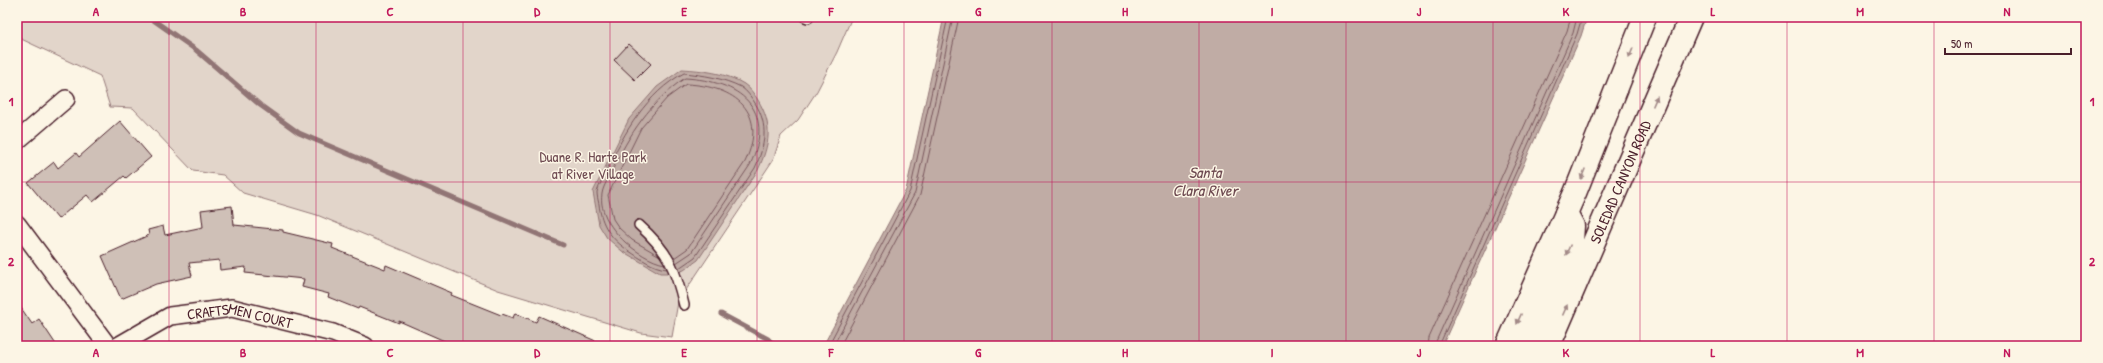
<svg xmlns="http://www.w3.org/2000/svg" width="2103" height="363" viewBox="0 0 2103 363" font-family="'Patrick Hand',sans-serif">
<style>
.green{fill:#e2d5ca;stroke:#967a7a}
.water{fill:#c0aca5;stroke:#917474}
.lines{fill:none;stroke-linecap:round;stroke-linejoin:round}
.shore{stroke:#79575c;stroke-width:1}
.stream{stroke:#917474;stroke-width:5}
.building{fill:#cfc0b7;stroke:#4a1f2b}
.lane-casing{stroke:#4a1f2b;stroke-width:12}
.street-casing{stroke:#4a1f2b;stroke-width:20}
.primary-casing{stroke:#4a1f2b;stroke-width:25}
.lane{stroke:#fcf5e5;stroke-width:9}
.street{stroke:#fcf5e5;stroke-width:17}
.primary{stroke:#fcf5e5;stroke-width:22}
.oneway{fill:#a38a88}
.grid{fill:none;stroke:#c2185b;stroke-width:1;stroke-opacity:0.55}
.labels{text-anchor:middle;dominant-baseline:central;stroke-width:3;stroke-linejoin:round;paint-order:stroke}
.park-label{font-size:15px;fill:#704c53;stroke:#fcf5e5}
.street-label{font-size:15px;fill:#4a1f2b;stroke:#fcf5e5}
.water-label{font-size:16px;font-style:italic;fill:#6d4950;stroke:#fcf5e5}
.neatline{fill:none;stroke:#c2185b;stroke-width:1.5}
.grid-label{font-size:13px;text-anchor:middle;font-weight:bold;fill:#c2185b}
</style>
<rect width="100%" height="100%" fill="#fcf5e5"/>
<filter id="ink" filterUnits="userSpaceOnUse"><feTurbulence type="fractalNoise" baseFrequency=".025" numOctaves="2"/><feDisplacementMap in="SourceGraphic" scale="8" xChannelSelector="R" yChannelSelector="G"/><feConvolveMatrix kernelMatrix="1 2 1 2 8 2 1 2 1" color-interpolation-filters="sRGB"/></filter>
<g filter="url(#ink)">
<polygon class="green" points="17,17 852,17 837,52 817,91 798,120 781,136 773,160 678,302 672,337 641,333 498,290 317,215 243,193 223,175 193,171 133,108 110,107 100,76 17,37"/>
<g class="water">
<polygon points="944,17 1587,17 1581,36 1442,346 823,346 906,190"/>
<path d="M682,69c19,1 45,4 62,15 6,4 10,10 14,16 15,25 12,44 0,70l-60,90 -14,10 -8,3h-16l-38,-22 -15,-13 -8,-13 -6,-33 36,-73 28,-32z"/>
</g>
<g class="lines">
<g class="shore">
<path d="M660,256l-28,-16 -13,-12 -6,-9 -5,-24 33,-67 26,-30 19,-14c49,2 83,28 59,78l-58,87 -13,9"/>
<path d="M665,264c-14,-2 -31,-14 -40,-22 -13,-12 -26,-30 -23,-48 1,-8 7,-16 10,-23 17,-37 39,-70 73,-93 54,3 92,30 65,87l-59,88 -15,10"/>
<path d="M667,269c-14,-1 -27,-11 -38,-18 -18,-12 -28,-26 -30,-47 -1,-4 -2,-8 -2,-12 2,-7 7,-15 10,-22 17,-38 40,-77 77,-97 19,2 39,5 57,14 6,4 10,10 14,16 14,22 10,43 0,65l-60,89 -16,11"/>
<polyline points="828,346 910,191 948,17"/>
<polyline points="833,346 915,193 953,17"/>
<polyline points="840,346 920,195 959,17"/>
<polyline points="1428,346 1429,338 1567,31 1571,17"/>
<polyline points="1434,346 1573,33 1577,17"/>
<polyline points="1439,346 1577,34 1582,17"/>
</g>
<g class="stream">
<polyline points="149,17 196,50 260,105 299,133 563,245"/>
<polyline points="721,314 768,339 775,346"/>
</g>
</g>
<g class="building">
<polygon points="629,44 651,64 635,80 614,60"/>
<polygon points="120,121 151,157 126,178 124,176 93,202 87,195 58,219 28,183 54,162 58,168 76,153 79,157"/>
<polygon points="232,206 234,225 283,230 283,232 333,244 332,248 385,269 386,265 452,293 451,295 501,315 502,314 513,318 515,313 536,322 539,316 607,346 456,346 399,321 399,323 359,307 358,309 328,297 329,294 302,287 304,279 245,273 246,267 220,270 219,260 189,263 192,276 156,284 121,299 102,256 149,235 148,230 163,226 165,235 203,227 201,210"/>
<polygon points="17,302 32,324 39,319 57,346 17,346"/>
</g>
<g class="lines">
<defs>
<g id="lane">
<polyline points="805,17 808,18"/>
<path d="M639,225c29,26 36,42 45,80"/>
</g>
<g id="street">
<polyline points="17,141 66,99"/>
<polyline points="17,224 108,346"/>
<path id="s1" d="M118,346l52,-30 62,-8 101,25 32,13"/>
</g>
<g id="primary">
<polyline points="1507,346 1575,193 1645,17"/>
<polyline points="1526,346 1572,241 1573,226 1566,213"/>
<path id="s2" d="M1549,346l142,-329"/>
</g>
</defs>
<use href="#lane" class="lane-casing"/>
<use href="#street" class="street-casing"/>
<use href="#primary" class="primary-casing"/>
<use href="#lane" class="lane"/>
<use href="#street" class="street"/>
<use href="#primary" class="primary"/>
</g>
<defs><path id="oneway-solid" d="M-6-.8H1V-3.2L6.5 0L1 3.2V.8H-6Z"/></defs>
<g class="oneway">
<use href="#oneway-solid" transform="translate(1631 53) rotate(112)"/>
<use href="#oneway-solid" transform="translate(1655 101) rotate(-67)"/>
<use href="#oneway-solid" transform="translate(1583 174) rotate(112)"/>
<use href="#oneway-solid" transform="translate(1568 250) rotate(114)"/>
<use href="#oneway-solid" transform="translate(1565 310) rotate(-66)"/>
<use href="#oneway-solid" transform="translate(1519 319) rotate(114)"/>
</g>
</g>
<path class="grid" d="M169,17v329M316,17v329M463,17v329M610,17v329M757,17v329M904,17v329M1052,17v329M1199,17v329M1346,17v329M1493,17v329M1640,17v329M1787,17v329M1934,17v329M17,182h2069"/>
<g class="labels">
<g class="park-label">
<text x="593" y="156">Duane R. Harte Park<tspan x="593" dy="17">at River Village</tspan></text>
</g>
<g class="street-label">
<text stroke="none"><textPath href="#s2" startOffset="179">SOLEDAD CANYON ROAD</textPath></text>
<text stroke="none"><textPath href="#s1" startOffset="131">CRAFTSMEN COURT</textPath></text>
</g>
<g class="water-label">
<text x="1205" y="172">Santa<tspan x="1205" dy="18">Clara River</tspan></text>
</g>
</g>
<rect width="2103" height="363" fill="none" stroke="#fcf5e5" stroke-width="44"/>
<path d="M1945 48v6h126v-6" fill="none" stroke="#4a1f2b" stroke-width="2"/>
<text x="1951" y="48" font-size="12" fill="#4a1f2b" stroke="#fcf5e5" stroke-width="3" paint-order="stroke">50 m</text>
<rect x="22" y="22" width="2059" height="319" class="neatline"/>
<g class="grid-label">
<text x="96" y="16">A</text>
<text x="243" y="16">B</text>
<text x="390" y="16">C</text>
<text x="537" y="16">D</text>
<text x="684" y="16">E</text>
<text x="831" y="16">F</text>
<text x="978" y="16">G</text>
<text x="1125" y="16">H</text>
<text x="1272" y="16">I</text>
<text x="1419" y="16">J</text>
<text x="1566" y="16">K</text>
<text x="1713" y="16">L</text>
<text x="1860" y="16">M</text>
<text x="2007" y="16">N</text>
<text x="11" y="106">1</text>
<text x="2092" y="106">1</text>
<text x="11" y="266">2</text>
<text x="2092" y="266">2</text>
<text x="96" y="357">A</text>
<text x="243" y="357">B</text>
<text x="390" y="357">C</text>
<text x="537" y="357">D</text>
<text x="684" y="357">E</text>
<text x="831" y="357">F</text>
<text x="978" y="357">G</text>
<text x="1125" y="357">H</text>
<text x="1272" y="357">I</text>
<text x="1419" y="357">J</text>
<text x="1566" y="357">K</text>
<text x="1713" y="357">L</text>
<text x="1860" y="357">M</text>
<text x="2007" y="357">N</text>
</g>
</svg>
